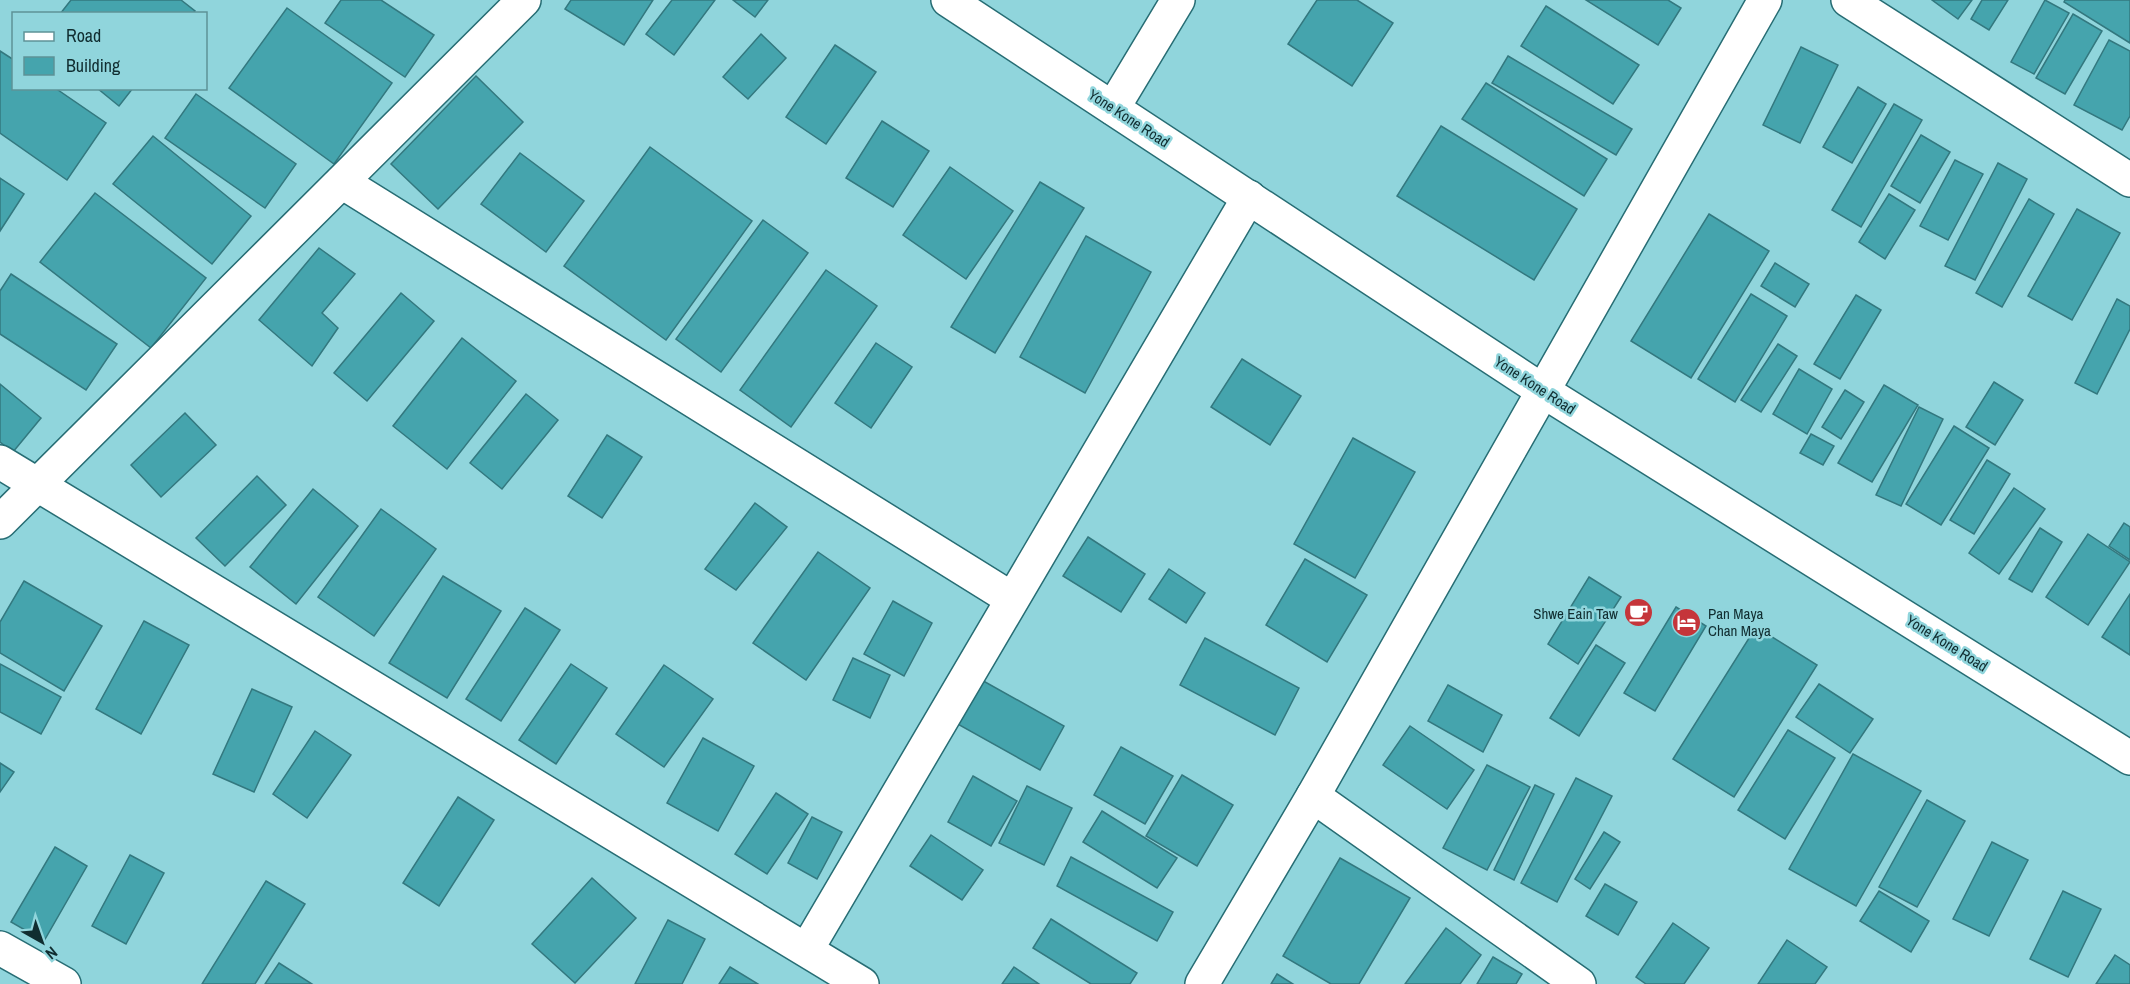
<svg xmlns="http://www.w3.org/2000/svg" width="2130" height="984" viewBox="0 0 2130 984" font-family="'Archivo Narrow',sans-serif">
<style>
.building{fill:#45a4ad;stroke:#33787f;stroke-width:1.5}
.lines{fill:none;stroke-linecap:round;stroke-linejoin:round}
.street-casing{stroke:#276d74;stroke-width:36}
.secondary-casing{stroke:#276d74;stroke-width:36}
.street{stroke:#fff;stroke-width:33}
.secondary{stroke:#fff;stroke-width:33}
.labels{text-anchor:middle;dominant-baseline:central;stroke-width:5;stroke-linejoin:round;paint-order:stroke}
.street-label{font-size:15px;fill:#102d30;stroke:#90d5dc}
.poi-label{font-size:15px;fill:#102d30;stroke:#90d5dc;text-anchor:end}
</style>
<rect width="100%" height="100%" fill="#90d5dc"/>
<g class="building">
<polygon points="71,0 181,0 195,11 193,14 60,14"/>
<polygon points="341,0 381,0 434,35 405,77 325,23"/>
<polygon points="571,0 653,0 624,45 565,9"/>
<polygon points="672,0 715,0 674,55 646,34"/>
<polygon points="733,0 768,0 755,17"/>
<polygon points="1317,0 1357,0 1393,23 1352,86 1288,44"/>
<polygon points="1586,0 1668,0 1681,8 1658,45"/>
<polygon points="1932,0 1972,0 1958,19"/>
<polygon points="1982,0 2008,0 1989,30 1971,19"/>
<polygon points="2045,0 2069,13 2034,74 2011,62"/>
<polygon points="2065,0 2130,0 2130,43 2064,2"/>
<polygon points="1546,6 1639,65 1613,104 1521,46"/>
<polygon points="287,8 392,83 334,164 229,88"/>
<polygon points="2073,14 2102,31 2065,94 2036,78"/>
<polygon points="761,34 786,58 748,99 723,77"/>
<polygon points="2109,40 2130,51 2130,116 2122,130 2074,105"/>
<polygon points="835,45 876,72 826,144 786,117"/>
<polygon points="1801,47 1838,65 1800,143 1763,125"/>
<polygon points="0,51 14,60 14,88 55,88 106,123 67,180 0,133"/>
<polygon points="1508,56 1632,129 1616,155 1492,83"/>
<polygon points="476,76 523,122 438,209 391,164"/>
<polygon points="1486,83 1607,159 1584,196 1462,119"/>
<polygon points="1858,87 1886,104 1852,163 1823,147"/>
<polygon points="97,88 133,88 119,106"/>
<polygon points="196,94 296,164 265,208 165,138"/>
<polygon points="1894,104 1922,120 1861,227 1832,210"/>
<polygon points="882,121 929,151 893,207 846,178"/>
<polygon points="1441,126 1577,209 1534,280 1397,196"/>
<polygon points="1921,135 1950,152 1920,203 1891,186"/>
<polygon points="153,136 251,216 212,264 113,184"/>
<polygon points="650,147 752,221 666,340 564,266"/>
<polygon points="520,153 584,201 546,252 481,204"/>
<polygon points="1955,160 1983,174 1948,240 1920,226"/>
<polygon points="1998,163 2027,179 1975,280 1945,266"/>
<polygon points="950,167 1013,211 966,279 903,235"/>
<polygon points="0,178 24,194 0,231"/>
<polygon points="1040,182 1084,208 995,353 951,327"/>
<polygon points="95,193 206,278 151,348 40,262"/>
<polygon points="1889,194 1915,210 1885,259 1859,242"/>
<polygon points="2029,199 2054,214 2002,307 1976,293"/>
<polygon points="2077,209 2120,233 2072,320 2028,296"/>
<polygon points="1709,214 1769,251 1691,378 1631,341"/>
<polygon points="763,220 808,253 721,372 676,339"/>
<polygon points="1086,236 1151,272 1085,393 1020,357"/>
<polygon points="319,248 355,274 322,313 338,328 312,366 259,320"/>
<polygon points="1775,263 1809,284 1795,307 1761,286"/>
<polygon points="826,270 877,306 791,427 740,390"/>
<polygon points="11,274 117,344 86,390 0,334 0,291"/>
<polygon points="401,293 434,321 367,401 334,373"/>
<polygon points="1751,294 1787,316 1735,402 1698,379"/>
<polygon points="1856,295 1881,310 1840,379 1814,364"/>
<polygon points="2117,299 2130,306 2130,329 2097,394 2075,383"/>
<polygon points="462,338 516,381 447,469 393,426"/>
<polygon points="876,343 912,367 871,428 835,403"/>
<polygon points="1778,344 1797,356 1761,412 1741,400"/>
<polygon points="1242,359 1301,396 1270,445 1211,407"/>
<polygon points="1799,369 1832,389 1807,434 1773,414"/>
<polygon points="1994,382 2023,400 1995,445 1966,427"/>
<polygon points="0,384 41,418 13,452 0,442"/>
<polygon points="1884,385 1918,405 1872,482 1838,463"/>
<polygon points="1845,390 1864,402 1841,439 1822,427"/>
<polygon points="526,394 558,420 502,489 470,463"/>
<polygon points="1919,407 1943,419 1901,506 1876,495"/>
<polygon points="185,413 216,445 161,497 131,465"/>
<polygon points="1954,426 1989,448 1941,525 1906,504"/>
<polygon points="1811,434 1834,446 1823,465 1800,453"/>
<polygon points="607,435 642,457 602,518 568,496"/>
<polygon points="1353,438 1415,472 1355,578 1294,544"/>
<polygon points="1987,460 2010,474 1974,534 1950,520"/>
<polygon points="257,476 286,505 225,566 196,538"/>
<polygon points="2014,488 2045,509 1999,574 1969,553"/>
<polygon points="313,489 358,526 296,604 250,567"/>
<polygon points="755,503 787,527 736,590 705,569"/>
<polygon points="381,509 436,549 374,636 318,597"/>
<polygon points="2124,523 2130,527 2130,560 2109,546"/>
<polygon points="2040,528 2062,542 2032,592 2009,579"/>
<polygon points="2088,534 2130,562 2088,625 2046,597"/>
<polygon points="1088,537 1145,574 1121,612 1063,576"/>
<polygon points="818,552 870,588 806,680 753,643"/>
<polygon points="1305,559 1367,595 1327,662 1266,625"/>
<polygon points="1169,569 1205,593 1186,623 1149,599"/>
<polygon points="443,576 501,611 447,698 389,663"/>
<polygon points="1589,577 1621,597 1578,664 1548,644"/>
<polygon points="24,581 102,626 64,691 0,653 0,622"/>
<polygon points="2130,594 2130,655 2102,637"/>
<polygon points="893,601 932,623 904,676 864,654"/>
<polygon points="1676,607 1706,626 1655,711 1624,693"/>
<polygon points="525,608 560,630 501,721 466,699"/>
<polygon points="144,621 189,645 141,734 96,709"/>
<polygon points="1756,627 1817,665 1734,797 1673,759"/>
<polygon points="1205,638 1299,688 1275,735 1180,685"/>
<polygon points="1596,645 1625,663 1579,736 1550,718"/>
<polygon points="853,658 890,675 870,718 833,700"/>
<polygon points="0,664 61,697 41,734 0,712"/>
<polygon points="571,664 607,688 556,764 519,740"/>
<polygon points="664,665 713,699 664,767 616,734"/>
<polygon points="978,678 1064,726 1040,770 954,722"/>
<polygon points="1819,684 1873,719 1850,753 1796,717"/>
<polygon points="1448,685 1502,715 1483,752 1428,721"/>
<polygon points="252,689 292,707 254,792 213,774"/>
<polygon points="1410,726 1474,770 1447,809 1383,765"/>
<polygon points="1788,730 1835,758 1785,839 1738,810"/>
<polygon points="315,731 351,755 307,818 273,794"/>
<polygon points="703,738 754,766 718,831 667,803"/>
<polygon points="1121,747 1173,776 1145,824 1094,795"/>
<polygon points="1853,754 1921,791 1856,906 1789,869"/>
<polygon points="0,763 14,772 0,792"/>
<polygon points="1487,765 1530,787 1487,870 1443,848"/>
<polygon points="1182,775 1233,805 1197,866 1146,836"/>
<polygon points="973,776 1017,801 991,846 948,822"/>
<polygon points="1576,778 1612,796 1557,902 1521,883"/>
<polygon points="1535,785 1554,794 1514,880 1494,870"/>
<polygon points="1027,786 1072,808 1044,865 999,843"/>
<polygon points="776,793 808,814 767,874 735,854"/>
<polygon points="458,797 494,820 439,906 403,883"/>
<polygon points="1927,800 1965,821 1917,907 1879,887"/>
<polygon points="1102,811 1177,858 1157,888 1083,842"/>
<polygon points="812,817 842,832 817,879 788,863"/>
<polygon points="1604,832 1620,842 1590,889 1575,879"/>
<polygon points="931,835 983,870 962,900 910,866"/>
<polygon points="1992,842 2028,860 1989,936 1953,919"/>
<polygon points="55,847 87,866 44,941 11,922"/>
<polygon points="130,855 164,873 126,944 92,926"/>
<polygon points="1071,857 1173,912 1157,941 1057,886"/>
<polygon points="1340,858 1410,898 1359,984 1331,984 1283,956"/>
<polygon points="592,878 636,918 575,983 532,944"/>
<polygon points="266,881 305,904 255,984 202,984"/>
<polygon points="1605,884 1637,902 1618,935 1586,916"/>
<polygon points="1879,891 1929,921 1911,952 1860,921"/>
<polygon points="2063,891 2101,909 2068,977 2030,959"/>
<polygon points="1051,919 1137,973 1130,984 1091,984 1033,948"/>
<polygon points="668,920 705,939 682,984 635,984"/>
<polygon points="1673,923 1709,948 1684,984 1646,984 1636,977"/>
<polygon points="1446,928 1481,955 1460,984 1405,984"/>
<polygon points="1787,940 1827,967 1815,984 1758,984"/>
<polygon points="2115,955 2130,965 2130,984 2096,984"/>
<polygon points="1493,957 1522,974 1516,984 1477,984"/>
<polygon points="279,963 312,984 265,984"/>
<polygon points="730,967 758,984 719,984"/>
<polygon points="1014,967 1039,984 1002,984"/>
<polygon points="1277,974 1293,984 1271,984"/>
</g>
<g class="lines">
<defs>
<g id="street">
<polyline points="1848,0 2130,180"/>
<polyline points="1113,108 1178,0"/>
<polyline points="342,182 1012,599"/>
<polyline points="0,462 862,984"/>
<polyline points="0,522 524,0"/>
<polyline points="1313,796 1579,984"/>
<polyline points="0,948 64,984"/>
<polyline points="807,949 1249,197"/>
<polyline points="1202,984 1313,796 1765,0"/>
</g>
<polyline id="secondary" points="948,0 1543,391 2130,758"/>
</defs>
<use href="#street" class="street-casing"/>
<use href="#secondary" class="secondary-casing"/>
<use href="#street" class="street"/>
<use href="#secondary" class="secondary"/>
</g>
<defs>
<symbol id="cafe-disc" viewBox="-11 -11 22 22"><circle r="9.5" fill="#c5353a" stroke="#90d5dc"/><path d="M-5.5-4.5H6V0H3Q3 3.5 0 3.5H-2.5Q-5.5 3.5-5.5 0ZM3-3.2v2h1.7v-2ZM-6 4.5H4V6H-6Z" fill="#fff"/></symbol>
<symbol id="hotel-disc" viewBox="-11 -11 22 22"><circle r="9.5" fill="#c5353a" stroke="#90d5dc"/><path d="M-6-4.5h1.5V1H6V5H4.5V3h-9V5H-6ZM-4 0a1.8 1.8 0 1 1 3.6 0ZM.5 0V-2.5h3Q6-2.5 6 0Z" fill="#fff"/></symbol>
</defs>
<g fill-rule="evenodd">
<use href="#cafe-disc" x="1622" y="596" width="33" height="33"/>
<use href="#hotel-disc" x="1670" y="606" width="33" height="33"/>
</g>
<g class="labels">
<g class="street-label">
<text transform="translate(1129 118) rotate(33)">Yone Kone Road</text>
<text transform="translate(1535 385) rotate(33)">Yone Kone Road</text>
<text transform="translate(1947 643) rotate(32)">Yone Kone Road</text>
</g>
<g class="poi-label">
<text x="1618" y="613">Shwe Eain Taw</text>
<text x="1708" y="613" text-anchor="start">Pan Maya<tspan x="1708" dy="17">Chan Maya</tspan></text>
</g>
</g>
<rect x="12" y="12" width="195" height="78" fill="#90d5dc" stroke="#5d9297" stroke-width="1.5"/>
<rect x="24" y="32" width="30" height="9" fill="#ffffff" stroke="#5d9297" stroke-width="1.5"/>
<text x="66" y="42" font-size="18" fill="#102d30">Road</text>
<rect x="24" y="57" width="30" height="18" fill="#45a4ad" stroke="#5d9297" stroke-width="1.5"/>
<text x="66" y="72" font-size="18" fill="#102d30">Building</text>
<g transform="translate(42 942) rotate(140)" stroke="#90d5dc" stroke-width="4.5" paint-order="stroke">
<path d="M0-4.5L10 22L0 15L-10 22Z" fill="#102d30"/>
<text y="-9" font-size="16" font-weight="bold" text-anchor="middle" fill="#102d30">N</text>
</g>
</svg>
